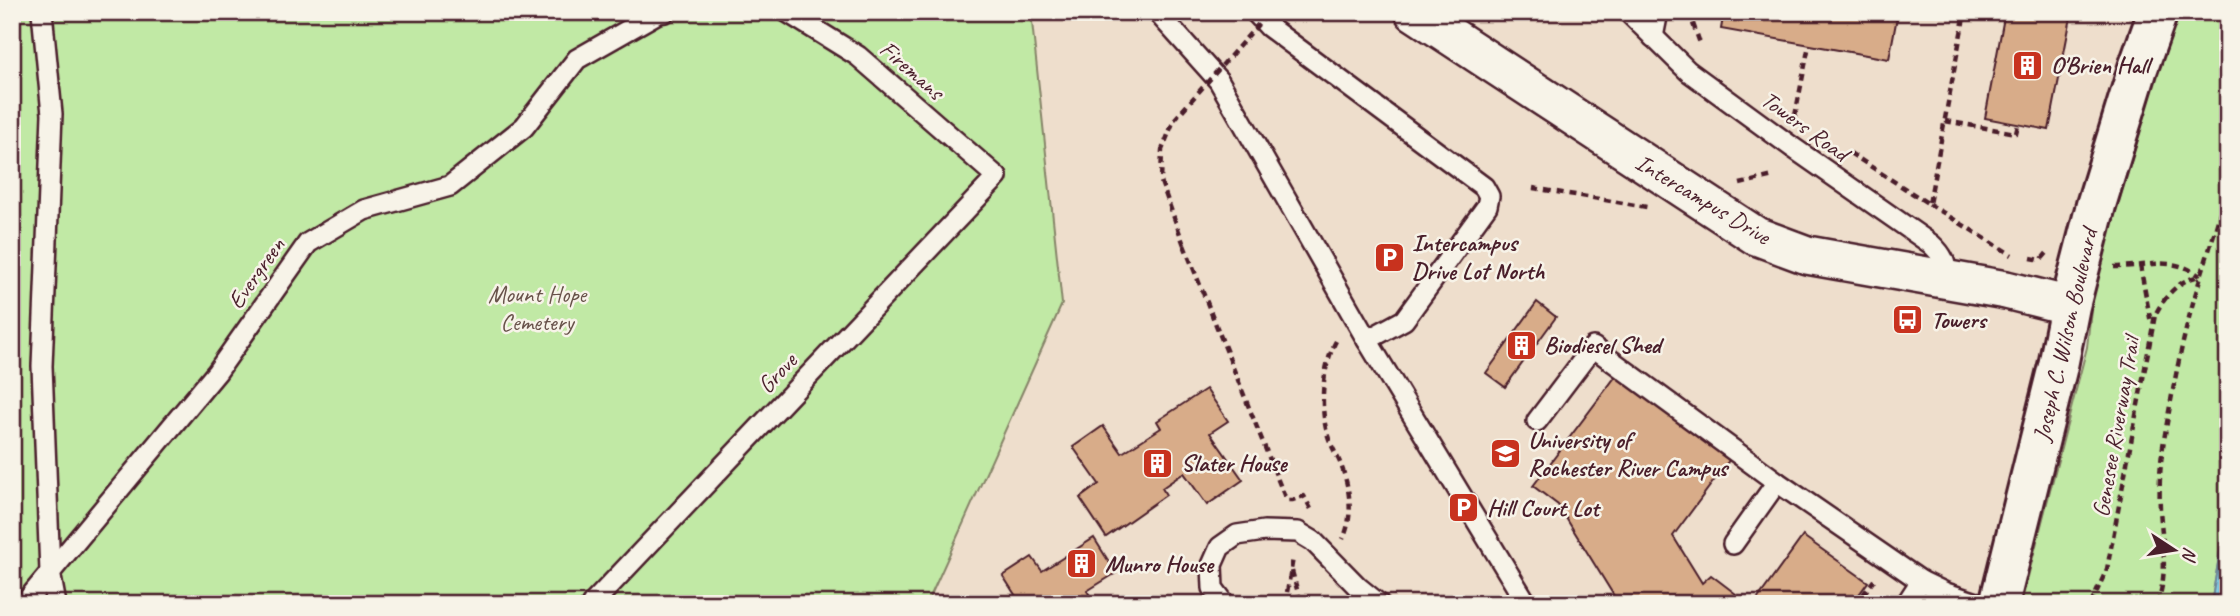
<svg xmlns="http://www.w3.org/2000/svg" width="2240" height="616" viewBox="0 0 2240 616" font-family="Caveat,sans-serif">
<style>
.built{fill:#eedecc}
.green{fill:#c1e9a5;stroke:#868468;stroke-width:2}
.water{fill:#84cde5;stroke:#6d879b;stroke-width:2}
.building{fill:#d8ac89;stroke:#4a1f2b;stroke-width:2}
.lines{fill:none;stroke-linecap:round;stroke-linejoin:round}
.lane-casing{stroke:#4a1f2b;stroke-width:24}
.street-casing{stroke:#4a1f2b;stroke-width:42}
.secondary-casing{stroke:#4a1f2b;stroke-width:44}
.path{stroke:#4a1f2b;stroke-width:4.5;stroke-dasharray:7 5;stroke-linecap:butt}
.lane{stroke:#f7f3e8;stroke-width:19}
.street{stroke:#f7f3e8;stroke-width:37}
.secondary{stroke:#f7f3e8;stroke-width:38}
.path-bridge{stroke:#4a1f2b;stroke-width:4.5;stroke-dasharray:7 5;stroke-linecap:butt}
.labels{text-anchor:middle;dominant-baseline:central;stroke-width:5;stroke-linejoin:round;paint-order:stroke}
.poi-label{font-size:24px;font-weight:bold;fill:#4a1f2b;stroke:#f7f3e8;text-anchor:start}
.street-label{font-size:24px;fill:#4a1f2b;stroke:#f7f3e8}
.park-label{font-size:24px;fill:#68524a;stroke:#f7f3e8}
</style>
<rect width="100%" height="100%" fill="#f7f3e8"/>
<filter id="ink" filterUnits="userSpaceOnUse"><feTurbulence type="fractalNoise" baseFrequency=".0143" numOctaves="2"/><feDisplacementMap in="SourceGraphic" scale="14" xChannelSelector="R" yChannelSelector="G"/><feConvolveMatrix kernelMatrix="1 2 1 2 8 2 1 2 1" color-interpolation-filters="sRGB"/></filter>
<g filter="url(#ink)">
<polygon class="built" points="1024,12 2138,12 2070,237 1977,604 927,604 1062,304 1032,22"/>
<g class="green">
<polygon points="12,12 1024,12 1032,22 1062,304 927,604 12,604"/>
<polygon points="2176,12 2228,12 2228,505 2211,604 2021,604 2087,347 2092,300 2111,228"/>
</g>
<polygon class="water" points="2228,505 2228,604 2211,604"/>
<g class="building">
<polygon points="1724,12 1898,12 1889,59 1721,29"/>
<polygon points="2005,12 2072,12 2049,130 1985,118"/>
<polygon points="1537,302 1556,317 1505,387 1486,373"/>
<polygon points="1616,376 1730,459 1673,536 1702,583 1711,575 1736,594 1732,603 1734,604 1619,604 1558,505 1533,486"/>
<polygon points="1206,389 1228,421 1210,433 1243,480 1207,505 1184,473 1162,488 1166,495 1106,537 1080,498 1099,484 1073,447 1103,426 1122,453 1161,428 1157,421"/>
<polygon points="1803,536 1868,582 1852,604 1754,604"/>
<polygon points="1094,538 1116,573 1087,591 1096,604 1021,604 1003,576 1032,557 1042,571"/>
</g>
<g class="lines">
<defs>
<g id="lane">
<polyline points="42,12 52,114 42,366 50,572 56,604"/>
<polyline points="1157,12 1219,81 1367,340 1527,604"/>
<polyline points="1255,12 1269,27 1484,187 1489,196 1487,206 1404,320 1367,340"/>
<path d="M1628,12l60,59 104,76 139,97c12,11 16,19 15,35"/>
<polyline points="1653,37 1658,12"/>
<polyline points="1537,421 1593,347 1777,482 1921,581 1946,593 1980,604"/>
<polyline points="1733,544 1777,482"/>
<polyline points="24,604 217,372 308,243 364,210 450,186 524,127 577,59 658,13 665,12"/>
<polyline points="592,604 997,177 858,56 787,12"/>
<polyline points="1225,604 1213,588 1212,565 1220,547 1237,535 1264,531 1298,532 1313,541 1358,587 1379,604"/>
<polyline points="1906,604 1921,581"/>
</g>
<polyline id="street" points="1414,12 1756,236 1807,255 2006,290 2070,306"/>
<polyline id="secondary" points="1999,604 2058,366 2070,306 2096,205 2138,68 2158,12"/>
</defs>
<use href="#lane" class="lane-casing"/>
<use href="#street" class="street-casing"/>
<use href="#secondary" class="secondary-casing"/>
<g class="path">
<polyline points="1692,12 1691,18 1701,46"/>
<polyline points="1795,116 1809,45"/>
<polyline points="1945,121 2016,133 2018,125"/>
<polyline points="1850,153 1929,204 1965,12"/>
<polyline points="1740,184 1773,176"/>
<polyline points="1533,188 1647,207"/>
<polyline points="1929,204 2012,255"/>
<polyline points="1184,245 1284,495 1288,500 1293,500 1304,496 1311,509"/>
<polyline points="2031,258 2041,260 2047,253"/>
<polyline points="2140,265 2151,323"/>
<path d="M2114,267c33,0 58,-12 86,9"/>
<path d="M1336,341c-14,26 -17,67 -8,95 3,10 9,19 13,29 9,24 13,50 2,74"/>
<polyline points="1292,571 1301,604"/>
<polyline points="1285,604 1293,558"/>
<polyline points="1856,604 1874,580"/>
<path d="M2091,604l16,-35 48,-254c10,-19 24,-36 46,-39"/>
<path d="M2157,604c12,-32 5,-62 3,-95 -1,-23 0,-46 4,-69 8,-47 17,-95 30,-141 12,-41 27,-81 34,-123"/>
</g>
<use href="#lane" class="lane"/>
<use href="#street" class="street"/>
<use href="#secondary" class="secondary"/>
<polyline class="path-bridge" points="1184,245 1161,182 1162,150 1174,120 1269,12"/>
</g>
</g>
<defs>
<symbol id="building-square" viewBox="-11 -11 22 22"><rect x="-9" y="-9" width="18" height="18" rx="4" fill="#c8321e" stroke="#f7f3e8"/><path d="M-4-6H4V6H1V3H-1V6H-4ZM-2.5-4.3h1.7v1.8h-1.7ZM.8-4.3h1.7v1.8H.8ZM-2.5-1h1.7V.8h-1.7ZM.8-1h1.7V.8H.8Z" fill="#fff"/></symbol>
<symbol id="parking-square" viewBox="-11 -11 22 22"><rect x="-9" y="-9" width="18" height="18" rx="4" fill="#c8321e" stroke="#f7f3e8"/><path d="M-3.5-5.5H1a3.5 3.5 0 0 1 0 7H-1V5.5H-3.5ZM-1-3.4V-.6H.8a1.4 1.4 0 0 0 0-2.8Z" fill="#fff"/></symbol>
<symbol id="bus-square" viewBox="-11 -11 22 22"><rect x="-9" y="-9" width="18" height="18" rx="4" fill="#c8321e" stroke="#f7f3e8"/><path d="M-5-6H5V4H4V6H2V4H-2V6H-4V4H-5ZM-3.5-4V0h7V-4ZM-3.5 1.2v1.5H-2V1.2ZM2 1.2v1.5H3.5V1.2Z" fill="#fff"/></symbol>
<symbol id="university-square" viewBox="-11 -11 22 22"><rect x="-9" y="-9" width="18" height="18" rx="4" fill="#c8321e" stroke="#f7f3e8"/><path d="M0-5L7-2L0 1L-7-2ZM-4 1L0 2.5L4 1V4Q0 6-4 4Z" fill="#fff"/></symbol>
</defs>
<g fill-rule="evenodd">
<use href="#building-square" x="2010" y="48" width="35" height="35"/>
<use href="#parking-square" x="1372" y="240" width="35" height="35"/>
<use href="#bus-square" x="1890" y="302" width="35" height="35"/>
<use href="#building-square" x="1504" y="328" width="35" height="35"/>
<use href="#university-square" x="1488" y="436" width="35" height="35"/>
<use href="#building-square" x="1140" y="446" width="35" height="35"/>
<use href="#parking-square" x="1446" y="490" width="35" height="35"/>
<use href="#building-square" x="1064" y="546" width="35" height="35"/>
</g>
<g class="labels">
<g class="poi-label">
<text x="2051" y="65">O'Brien Hall</text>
<text x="1412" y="243">Intercampus<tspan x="1412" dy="28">Drive Lot North</tspan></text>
<text x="1931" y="320">Towers</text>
<text x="1544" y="345">Biodiesel Shed</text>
<text x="1528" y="440">University of<tspan x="1528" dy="28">Rochester River Campus</tspan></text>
<text x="1181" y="463">Slater House</text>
<text x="1487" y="508">Hill Court Lot</text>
<text x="1105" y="564">Munro House</text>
</g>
<g class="street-label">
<text transform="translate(912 70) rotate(41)">Firemans</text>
<text transform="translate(1805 126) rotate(36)">Towers Road</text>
<text transform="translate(1703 199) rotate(31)">Intercampus Drive</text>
<text transform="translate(256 273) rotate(-55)">Evergreen</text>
<text transform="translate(2065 335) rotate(-77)">Joseph C. Wilson Boulevard</text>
<text transform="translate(777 373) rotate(-47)">Grove</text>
<text transform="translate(2116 427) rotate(-80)">Genesee Riverway Trail</text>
</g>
<g class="park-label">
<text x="537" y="294">Mount Hope<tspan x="537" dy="28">Cemetery</tspan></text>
</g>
</g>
<rect width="2240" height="616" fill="none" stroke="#f7f3e8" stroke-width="42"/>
<rect x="21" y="21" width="2198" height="574" fill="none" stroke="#4a1f2b" stroke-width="2.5" filter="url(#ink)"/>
<g transform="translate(2174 550) rotate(102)" stroke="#f7f3e8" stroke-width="5" paint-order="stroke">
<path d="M0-5L12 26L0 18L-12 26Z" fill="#4a1f2b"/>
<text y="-10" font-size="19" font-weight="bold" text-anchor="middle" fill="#4a1f2b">N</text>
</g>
</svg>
